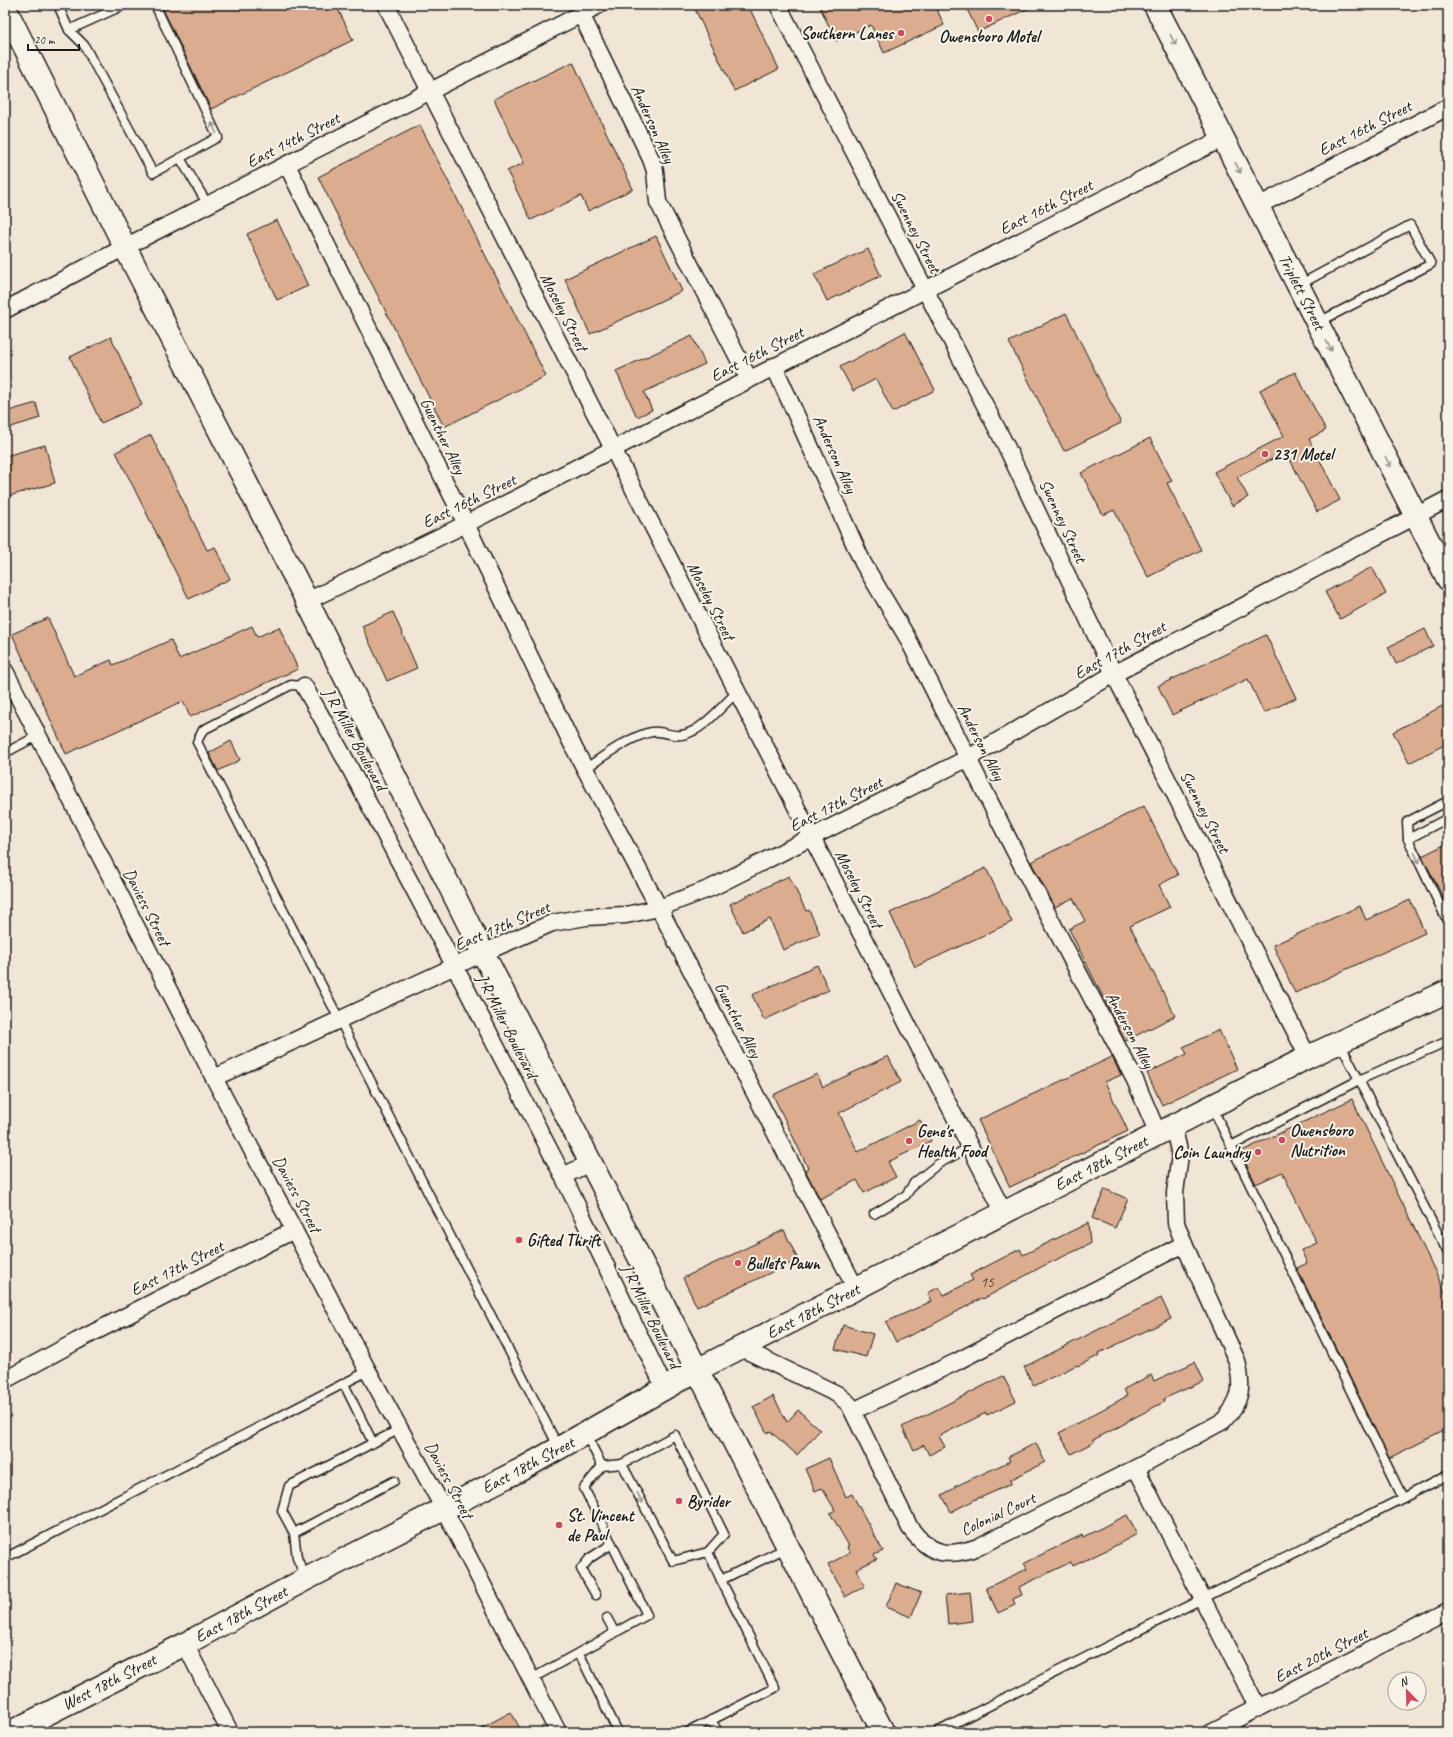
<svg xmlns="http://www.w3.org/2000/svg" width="1453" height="1737" viewBox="0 0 1453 1737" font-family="Caveat,sans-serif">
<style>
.building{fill:#dbac8d;stroke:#1c1c1c}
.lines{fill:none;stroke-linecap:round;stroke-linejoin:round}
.lane-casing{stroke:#1c1c1c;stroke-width:11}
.street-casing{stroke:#1c1c1c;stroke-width:19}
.secondary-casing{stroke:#1c1c1c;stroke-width:25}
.primary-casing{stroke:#1c1c1c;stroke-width:25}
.lane{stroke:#f7f3e8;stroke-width:8}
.street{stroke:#f7f3e8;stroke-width:16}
.secondary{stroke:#f7f3e8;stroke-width:22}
.primary{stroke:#f7f3e8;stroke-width:22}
.oneway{stroke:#94928c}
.poi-dot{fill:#d1495b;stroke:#f7f3e8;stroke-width:1.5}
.labels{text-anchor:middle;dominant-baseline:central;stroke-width:4;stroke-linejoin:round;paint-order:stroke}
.number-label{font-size:15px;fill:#4c4038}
.poi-label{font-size:17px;font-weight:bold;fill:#1c1c1c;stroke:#f7f3e8;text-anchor:start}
.street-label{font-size:17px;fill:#1c1c1c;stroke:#f7f3e8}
</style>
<rect width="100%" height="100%" fill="#f1e5d6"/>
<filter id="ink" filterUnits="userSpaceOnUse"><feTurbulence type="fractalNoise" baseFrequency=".025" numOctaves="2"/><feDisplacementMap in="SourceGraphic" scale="8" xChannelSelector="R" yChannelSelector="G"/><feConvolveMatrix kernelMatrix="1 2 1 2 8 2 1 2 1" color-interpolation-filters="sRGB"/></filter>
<g filter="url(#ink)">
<g class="building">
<polygon points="161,5 336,5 353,40 211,109"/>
<polygon points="693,5 748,5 779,69 734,91"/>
<polygon points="819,5 935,5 944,25 884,53 871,25 836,41"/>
<polygon points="965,5 1035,5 978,32"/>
<polygon points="573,62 633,189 588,211 581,196 531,220 507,171 524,163 494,99"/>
<polygon points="420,125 546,376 444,427 318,177"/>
<polygon points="277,220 308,286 277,300 247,234"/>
<polygon points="656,236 682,291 590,334 565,279"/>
<polygon points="868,249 881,276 827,301 814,274"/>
<polygon points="1066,313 1121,423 1064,451 1009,342"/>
<polygon points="905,332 935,390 893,412 876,379 853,391 840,367"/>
<polygon points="692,336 705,364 644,392 652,410 637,417 616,371"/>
<polygon points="111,337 142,405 101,423 70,357"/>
<polygon points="1295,372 1326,430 1309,439 1340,500 1317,512 1286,452 1237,477 1248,497 1232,506 1214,472 1284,436 1260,390"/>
<polygon points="36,403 40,418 5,429 5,412"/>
<polygon points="151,435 207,550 215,547 230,579 189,599 116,452"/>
<polygon points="1150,438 1172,481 1167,483 1201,550 1148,577 1114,510 1103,515 1081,473"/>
<polygon points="45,445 55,483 5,497 5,456"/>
<polygon points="1372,567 1386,594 1340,619 1325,592"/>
<polygon points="393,612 417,668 387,681 362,626"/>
<polygon points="48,618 74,676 111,660 113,665 171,640 179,659 252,626 257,637 279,627 298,669 190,717 183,701 66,754 12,634"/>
<polygon points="1425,629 1433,646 1396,664 1388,647"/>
<polygon points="1266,635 1296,698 1264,713 1248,679 1172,715 1158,686"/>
<polygon points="1448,703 1448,743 1409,763 1393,732"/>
<polygon points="231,741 240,760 218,771 209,753"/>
<polygon points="1144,806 1178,875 1159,885 1170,907 1130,926 1175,1016 1125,1041 1069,929 1085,921 1073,898 1055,907 1031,862"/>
<polygon points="1448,843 1448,907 1422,856"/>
<polygon points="986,868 1012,922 915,967 890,913"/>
<polygon points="789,876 806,911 809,910 820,934 783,950 770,919 743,932 730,904"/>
<polygon points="1410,900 1425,933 1295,993 1273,945 1360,906 1366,920"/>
<polygon points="817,965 829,990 764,1020 752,995"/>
<polygon points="1219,1030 1237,1069 1162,1105 1147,1073 1187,1054 1183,1047"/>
<polygon points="888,1056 901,1082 839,1113 858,1152 920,1120 931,1141 888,1162 896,1177 864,1193 857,1180 820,1199 805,1170 808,1168 773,1095 817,1074 823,1087"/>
<polygon points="1112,1057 1121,1075 1105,1082 1128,1131 1010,1187 978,1120"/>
<polygon points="1352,1099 1448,1298 1448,1429 1389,1458 1297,1268 1307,1263 1301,1250 1317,1243 1282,1172 1256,1184 1240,1152"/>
<polygon points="1105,1189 1128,1199 1115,1228 1092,1218"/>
<polygon points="1088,1223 1090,1244 1043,1266 983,1299 982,1298 932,1325 896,1342 886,1322 932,1301 928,1293 939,1287 944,1295 973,1280 970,1275 1020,1249 1023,1255"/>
<polygon points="784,1230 798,1260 697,1307 683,1278"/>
<polygon points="1161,1298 1171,1319 1099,1353 1100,1355 1078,1366 1077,1365 1034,1386 1024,1367"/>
<polygon points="843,1325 873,1334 866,1357 835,1349"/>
<polygon points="1195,1362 1204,1381 1163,1399 1164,1402 1126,1422 1126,1423 1093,1440 1094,1442 1071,1454 1059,1433 1127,1396 1124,1389 1151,1375 1154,1381"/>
<polygon points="1003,1376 1016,1401 987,1415 986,1413 939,1436 945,1447 929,1455 924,1445 914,1450 902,1427"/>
<polygon points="773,1396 787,1422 798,1410 820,1430 797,1455 770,1431 767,1433 753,1407"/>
<polygon points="1036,1443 1045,1462 1010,1480 1011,1484 980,1498 980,1497 951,1512 942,1495 955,1488 954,1487 1010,1461 1008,1457"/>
<polygon points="829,1458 846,1497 852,1494 883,1551 874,1555 877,1559 856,1569 865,1586 845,1597 828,1564 850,1553 847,1547 849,1546 830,1513 835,1510 822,1488 815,1491 805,1469"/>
<polygon points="1127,1515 1137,1534 1109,1549 1073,1566 1071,1562 1019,1587 1022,1595 1013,1599 1015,1605 998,1613 986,1588 1027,1569 1024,1563 1082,1535 1083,1537"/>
<polygon points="896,1583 921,1593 911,1617 886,1607"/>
<polygon points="970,1592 973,1621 948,1624 945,1595"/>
<polygon points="511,1712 522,1732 474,1732"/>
</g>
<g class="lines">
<defs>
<g id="lane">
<polyline points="58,5 69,30 84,45 153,173 218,137 155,5"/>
<polyline points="69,30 124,5"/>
<polyline points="180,158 208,205"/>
<polyline points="1299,285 1410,225 1431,264 1317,323"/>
<polyline points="304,686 291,685 203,730 197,742 559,1448"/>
<polyline points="5,753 37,736"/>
<path d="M585,769c16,-11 47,-34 67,-37 14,-2 23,9 41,-1 16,-8 31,-27 44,-39"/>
<polyline points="1448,818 1408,839 1445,916 1448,918"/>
<polyline points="1408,839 1407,822 1448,801"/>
<polyline points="1340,1043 1448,1253"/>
<polyline points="1212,1107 1403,1498 1448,1475"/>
<polyline points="1231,1146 1359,1080 1448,1041"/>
<polyline points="874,1214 906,1195 914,1183 938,1164 970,1147"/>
<polyline points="344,1384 373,1443"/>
<polyline points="622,1464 673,1561 708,1552"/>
<polyline points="602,1466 622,1464 675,1435 724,1534 708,1552 721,1580"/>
<polyline points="294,1533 394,1481"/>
<polyline points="5,1558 368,1371"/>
<polyline points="306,1578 297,1558 294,1533 282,1511 289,1486 400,1429"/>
<polyline points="596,1595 581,1569 590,1558 612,1544"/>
<polyline points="607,1618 615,1633"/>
<polyline points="579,1653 618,1732"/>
<polyline points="531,1679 647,1615 584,1488 602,1466 586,1434"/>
<polyline points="711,1720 718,1732"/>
<polyline points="688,1732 775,1688 721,1580 788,1547"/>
<polyline points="937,1732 1403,1498"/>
</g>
<g id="street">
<polyline points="386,5 1004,1213"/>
<polyline points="778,5 1006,446 1114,674 1308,1057"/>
<polyline points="581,14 651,159 655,171 658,202 749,379"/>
<polyline points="287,165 466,524 574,748 659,908 856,1289"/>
<polyline points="1258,206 1448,107"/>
<polyline points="5,310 125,247 599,5"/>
<polyline points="774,366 863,563 907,637 1014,850 1135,1080 1158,1134"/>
<polyline points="307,601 466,524 1223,138"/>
<polyline points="5,671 214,1078 368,1371 444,1509 558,1732"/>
<polyline points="304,686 344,757 455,967 563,1176 665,1389"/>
<polyline points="214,1078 483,953 552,923 586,917 626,915 659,908 711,888 968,758 1114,674 1448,499"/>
<polyline points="563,1176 590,1163"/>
<path d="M741,1348l96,46 12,10 61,124c20,27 37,30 68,19l158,-79 87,-47c19,-20 20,-33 14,-60l-53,-117 -8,-21 -1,-30 5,-38 -7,-30"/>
<polyline points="5,1380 77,1341 294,1230"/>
<polyline points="853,1411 956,1362 1184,1244"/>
<polyline points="1136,1468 1258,1708"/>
<polyline points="185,1644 230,1732"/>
<polyline points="1211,1732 1448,1611"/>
</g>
<g id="secondary">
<polyline points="5,8 125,247 307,601 483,953 883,1732"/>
<polyline points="11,1732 185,1644 306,1579 522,1469 697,1370 810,1312 1308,1057 1448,991"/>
</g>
<polyline id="primary" points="1155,5 1448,579"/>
</defs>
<use href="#lane" class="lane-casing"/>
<use href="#street" class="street-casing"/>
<use href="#secondary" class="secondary-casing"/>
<use href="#primary" class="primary-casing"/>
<use href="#lane" class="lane"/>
<use href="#street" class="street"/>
<use href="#secondary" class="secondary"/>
<use href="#primary" class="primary"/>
</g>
<defs><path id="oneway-shaft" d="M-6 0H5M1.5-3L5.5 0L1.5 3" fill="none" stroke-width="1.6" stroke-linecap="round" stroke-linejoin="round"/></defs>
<g class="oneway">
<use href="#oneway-shaft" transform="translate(1173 40) rotate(63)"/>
<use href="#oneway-shaft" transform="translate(214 128) rotate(-113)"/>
<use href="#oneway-shaft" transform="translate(1238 168) rotate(63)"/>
<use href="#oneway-shaft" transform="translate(1329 346) rotate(63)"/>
<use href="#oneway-shaft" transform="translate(1388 462) rotate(63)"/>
<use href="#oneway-shaft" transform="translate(1417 858) rotate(64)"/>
<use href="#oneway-shaft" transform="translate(640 1498) rotate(62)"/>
</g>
</g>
<g class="poi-dot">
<circle cx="989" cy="19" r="4"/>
<circle cx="901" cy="33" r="4"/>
<circle cx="1265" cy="454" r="4"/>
<circle cx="1282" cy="1140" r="4"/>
<circle cx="909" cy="1141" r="4"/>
<circle cx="1258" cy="1152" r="4"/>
<circle cx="519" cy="1240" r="4"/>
<circle cx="738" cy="1263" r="4"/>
<circle cx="679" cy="1501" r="4"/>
<circle cx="559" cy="1525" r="4"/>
</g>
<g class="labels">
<g class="number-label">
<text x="987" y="1282">15</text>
</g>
<g class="poi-label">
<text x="893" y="33" text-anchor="end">Southern Lanes</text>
<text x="989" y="36" text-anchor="middle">Owensboro Motel</text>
<text x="1273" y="454">231 Motel</text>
<text x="1290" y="1130">Owensboro<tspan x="1290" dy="20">Nutrition</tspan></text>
<text x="917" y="1131">Gene's<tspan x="917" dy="20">Health Food</tspan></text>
<text x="1250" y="1152" text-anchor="end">Coin Laundry</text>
<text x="527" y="1240">Gifted Thrift</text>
<text x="746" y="1263">Bullets Pawn</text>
<text x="687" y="1501">Byrider</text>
<text x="567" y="1515">St. Vincent<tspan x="567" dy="20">de Paul</tspan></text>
</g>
<g class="street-label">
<text transform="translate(653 124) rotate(66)">Anderson Alley</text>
<text transform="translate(1365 128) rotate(-27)">East 16th Street</text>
<text transform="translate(293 140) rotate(-27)">East 14th Street</text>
<text transform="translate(1046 207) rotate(-27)">East 16th Street</text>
<text transform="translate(916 232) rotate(63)">Swenney Street</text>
<text transform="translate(1302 292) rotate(63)">Triplett Street</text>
<text transform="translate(564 312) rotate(63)">Moseley Street</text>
<text transform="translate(757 354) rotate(-27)">East 16th Street</text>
<text transform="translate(443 436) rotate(64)">Guenther Alley</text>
<text transform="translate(835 454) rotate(66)">Anderson Alley</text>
<text transform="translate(469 501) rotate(-26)">East 16th Street</text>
<text transform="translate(1063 521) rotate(65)">Swenney Street</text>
<text transform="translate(711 601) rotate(63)">Moseley Street</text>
<text transform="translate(1120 650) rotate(-29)">East 17th Street</text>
<text transform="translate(355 739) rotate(61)">J R Miller Boulevard</text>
<text transform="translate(981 742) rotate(63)">Anderson Alley</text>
<text transform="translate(836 804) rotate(-27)">East 17th Street</text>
<text transform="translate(1205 812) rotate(63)">Swenney Street</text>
<text transform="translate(859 889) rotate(63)">Moseley Street</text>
<text transform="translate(147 907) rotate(63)">Daviess Street</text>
<text transform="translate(502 926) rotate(-23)">East 17th Street</text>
<text transform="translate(738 1020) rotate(63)">Guenther Alley</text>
<text transform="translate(507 1026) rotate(63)">J R Miller Boulevard</text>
<text transform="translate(1130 1030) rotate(62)">Anderson Alley</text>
<text transform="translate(1101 1163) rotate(-27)">East 18th Street</text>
<text transform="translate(297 1194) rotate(62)">Daviess Street</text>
<text transform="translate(177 1268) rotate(-27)">East 17th Street</text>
<text transform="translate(813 1311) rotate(-27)">East 18th Street</text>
<text transform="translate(651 1316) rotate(64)">J R Miller Boulevard</text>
<text transform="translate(528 1465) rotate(-28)">East 18th Street</text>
<text transform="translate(449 1480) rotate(62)">Daviess Street</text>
<text transform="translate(998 1514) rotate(-25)">Colonial Court</text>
<text transform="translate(241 1614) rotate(-28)">East 18th Street</text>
<text transform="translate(1321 1655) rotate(-27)">East 20th Street</text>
<text transform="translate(109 1682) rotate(-27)">West 18th Street</text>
</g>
</g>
<rect width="1453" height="1737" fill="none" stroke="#f7f3e8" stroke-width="20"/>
<rect x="10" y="10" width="1433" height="1717" fill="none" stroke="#1c1c1c" stroke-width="1.5" filter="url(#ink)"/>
<g transform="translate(1407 1691) rotate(337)"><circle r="19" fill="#f7f3e8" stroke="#9f9d96"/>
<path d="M0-3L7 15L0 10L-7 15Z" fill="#d1495b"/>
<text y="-6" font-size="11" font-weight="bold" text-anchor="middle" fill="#1c1c1c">N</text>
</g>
<path d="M28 44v6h51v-6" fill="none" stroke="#1c1c1c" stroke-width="2"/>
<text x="34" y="44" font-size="12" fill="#1c1c1c" stroke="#f7f3e8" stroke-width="3" paint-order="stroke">20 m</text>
</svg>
